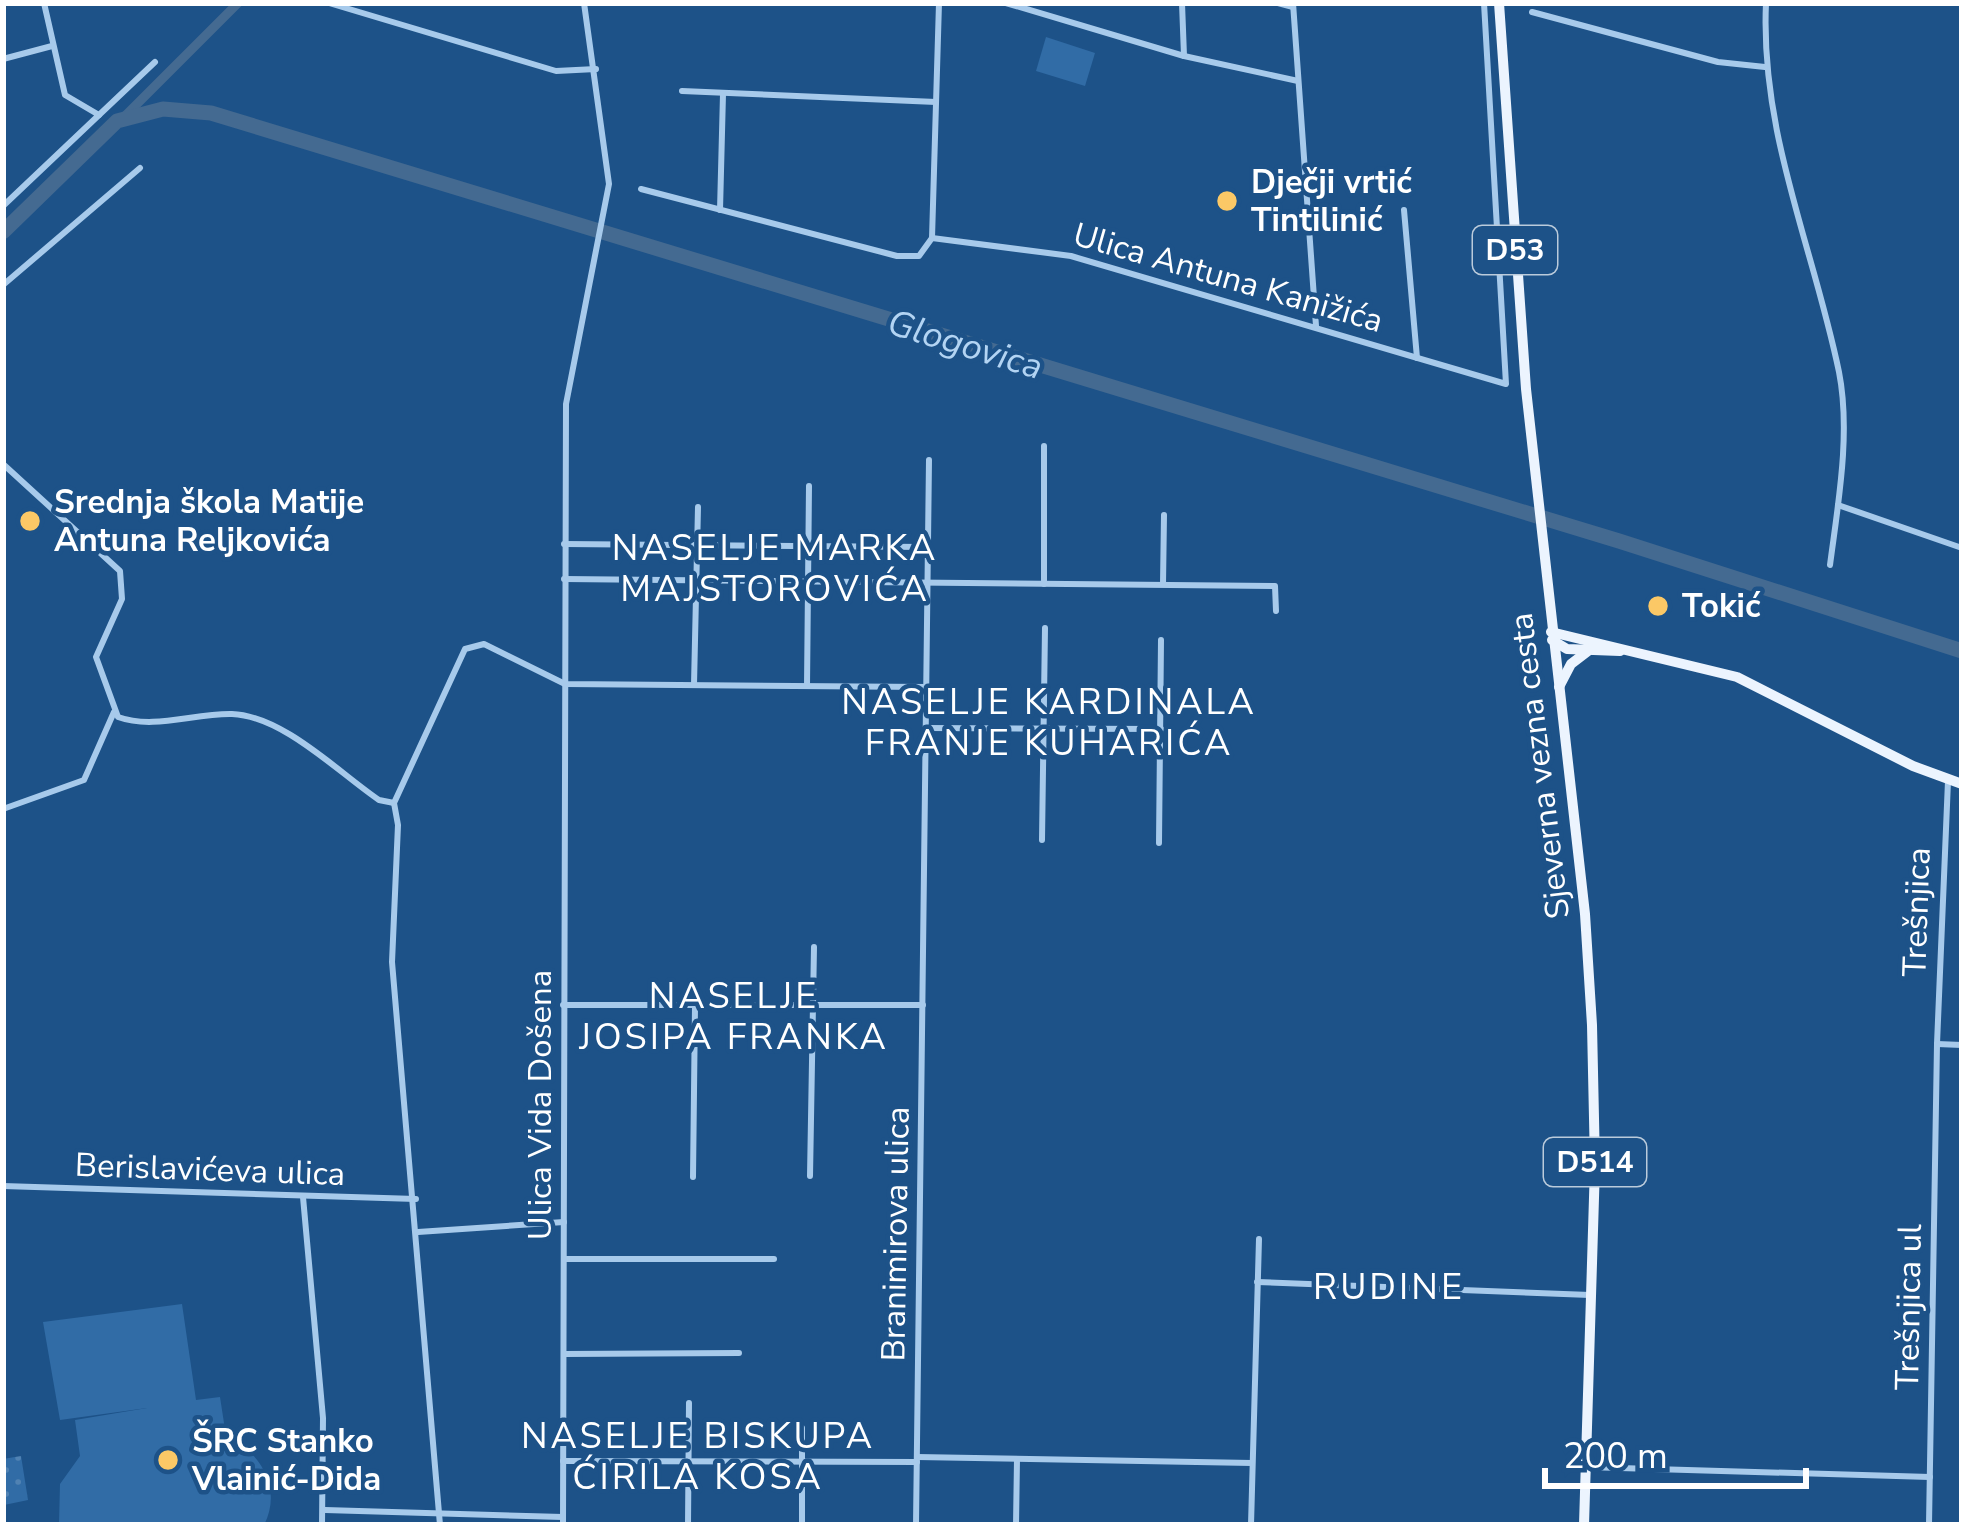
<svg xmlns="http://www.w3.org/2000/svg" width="1965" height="1528" viewBox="0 0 1965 1528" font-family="'Nunito Sans',sans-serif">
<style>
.grass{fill:url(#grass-dots)}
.pitch{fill:#316ca6}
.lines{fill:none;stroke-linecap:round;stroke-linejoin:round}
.canal{stroke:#446a91;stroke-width:9}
.river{stroke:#446a91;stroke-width:15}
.minor{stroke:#a7caeb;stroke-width:6}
.primary{stroke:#ecf4fe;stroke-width:10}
.poi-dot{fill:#fbc866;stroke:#1d5288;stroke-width:4.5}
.labels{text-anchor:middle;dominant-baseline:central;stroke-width:9;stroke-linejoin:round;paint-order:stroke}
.shield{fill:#1d5288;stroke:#bbcbdb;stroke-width:3}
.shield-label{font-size:30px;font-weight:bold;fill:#fff}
.poi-label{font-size:33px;font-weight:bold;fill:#fff;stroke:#1d5288;text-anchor:start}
.street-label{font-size:33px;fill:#fff;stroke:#1d5288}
.water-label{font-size:36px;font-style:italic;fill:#b3d4f3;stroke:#1d5288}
.neighbourhood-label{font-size:36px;letter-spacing:3px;fill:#fff;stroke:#1d5288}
</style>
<defs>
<pattern id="grass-dots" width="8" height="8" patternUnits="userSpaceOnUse" patternTransform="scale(3)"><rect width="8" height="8" fill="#316ca6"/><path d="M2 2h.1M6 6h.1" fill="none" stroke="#5082b3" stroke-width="1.8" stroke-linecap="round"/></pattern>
</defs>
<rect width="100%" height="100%" fill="#1d5288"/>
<polygon class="grass" points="21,1456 28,1500 4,1505 3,1510 3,1459"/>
<g class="pitch">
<polygon points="1046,37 1095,53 1085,86 1036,71"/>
<path d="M182,1304l14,96 24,-3 6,39c34,15 57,52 38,89h-205l1,-41 20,-28 -5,-36 72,-12 -87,12 -17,-98z"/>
</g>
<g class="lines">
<polyline class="canal" points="124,117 238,3"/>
<polyline class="river" points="3,232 117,121 163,109 211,113 1619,541 1962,651"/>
<g class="minor">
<polyline points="329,3 556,71 596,69"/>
<polyline points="1006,3 1184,56 1298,81"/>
<polyline points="1182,3 1184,56"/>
<polyline points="1278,3 1293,7"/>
<polyline points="1293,3 1316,326"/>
<path d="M1766,3c-6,130 47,243 73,369 12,61 -1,132 -9,193"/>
<polyline points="1532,12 1718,62 1765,67"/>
<polyline points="3,59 52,46"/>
<polyline points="682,91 936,102"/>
<polyline points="99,115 155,62"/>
<polyline points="641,189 897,256 919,256 932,238 939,3"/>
<polyline points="3,206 99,115 65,95 44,3"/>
<polyline points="720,210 723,94"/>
<polyline points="1404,210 1417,358"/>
<polyline points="932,238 1071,256 1506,384 1484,3"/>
<polyline points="3,285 140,168"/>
<polyline points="1044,446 1044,584"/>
<path d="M3,464l117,107 2,28 -26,58 22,60c36,13 76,-4 114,-3 51,2 106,58 147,86l15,3"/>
<polyline points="1838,505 1962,548"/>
<polyline points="564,544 926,547"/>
<polyline points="564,579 1275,586 1276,611"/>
<polyline points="1163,584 1164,515"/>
<polyline points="694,685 698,507"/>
<polyline points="807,686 809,486"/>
<polyline points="927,728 1161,729"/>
<polyline points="3,809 84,780 114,712"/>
<polyline points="1042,840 1045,628"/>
<polyline points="1159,843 1161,640"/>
<polyline points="563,1005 923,1005"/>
<polyline points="1937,1044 1962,1045"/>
<polyline points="810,1176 814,947"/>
<polyline points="693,1177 695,1007"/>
<polyline points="3,1186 416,1199"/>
<polyline points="303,1197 323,1418 322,1525"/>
<polyline points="418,1232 564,1222"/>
<polyline points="564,1259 774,1259"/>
<polyline points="1257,1282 1590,1295"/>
<polyline points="564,1354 739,1353"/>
<polyline points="802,1428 802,1525"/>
<polyline points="917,1457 1252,1463"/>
<polyline points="563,1461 917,1462"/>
<polyline points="1586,1467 1930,1477"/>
<polyline points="325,1510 563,1517"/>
<polyline points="440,1525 392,962 398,825 394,803 465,649 484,644 565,684 926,687"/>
<polyline points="563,1525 566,404 609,184 584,3"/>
<polyline points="688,1525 689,1403"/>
<polyline points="916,1525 929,460"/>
<polyline points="1016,1525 1017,1459"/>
<polyline points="1251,1525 1259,1239"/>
<polyline points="1929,1525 1937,1044 1948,781"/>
</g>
<g class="primary">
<polyline points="1499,3 1526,389 1585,914 1592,1025 1595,1165 1584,1525"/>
<polyline points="1551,632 1737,677 1913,766 1962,784"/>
<polyline points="1552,640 1567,649 1620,651"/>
<polyline points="1559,687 1571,664 1588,651"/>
</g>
</g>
<g class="poi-dot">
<circle cx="1227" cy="201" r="12"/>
<circle cx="30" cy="521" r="12"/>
<circle cx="1658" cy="606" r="12"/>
<circle cx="168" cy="1460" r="12"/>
</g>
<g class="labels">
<g class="shield">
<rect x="1473" y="226" width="84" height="48" rx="9"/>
<rect x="1544" y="1138" width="102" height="48" rx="9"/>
</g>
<g class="shield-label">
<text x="1515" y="250">D53</text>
<text x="1595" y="1162">D514</text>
</g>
<g class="poi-label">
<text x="1251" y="182">Dječji vrtić<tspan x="1251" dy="38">Tintilinić</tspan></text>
<text x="54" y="502">Srednja škola Matije<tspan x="54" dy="38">Antuna Reljkovića</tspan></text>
<text x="1682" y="606">Tokić</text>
<text x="192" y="1441">ŠRC Stanko<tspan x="192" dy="38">Vlainić-Dida</tspan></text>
</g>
<g class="street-label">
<text transform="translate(1228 278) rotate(16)">Ulica Antuna Kanižića</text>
<text transform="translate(1540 766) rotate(-97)">Sjeverna vezna cesta</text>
<text transform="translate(1917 912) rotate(-88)">Trešnjica</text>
<text transform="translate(540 1105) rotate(-90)">Ulica Vida Došena</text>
<text transform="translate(210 1170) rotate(2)">Berislavićeva ulica</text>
<text transform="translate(896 1234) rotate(-89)">Branimirova ulica</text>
<text transform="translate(1909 1307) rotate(-89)">Trešnjica ul</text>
</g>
<g class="water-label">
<text transform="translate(965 345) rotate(17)">Glogovica</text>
</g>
<g class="neighbourhood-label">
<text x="775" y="548">NASELJE MARKA<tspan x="775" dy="41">MAJSTOROVIĆA</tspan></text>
<text x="1049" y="702">NASELJE KARDINALA<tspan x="1049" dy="41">FRANJE KUHARIĆA</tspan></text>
<text x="734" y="996">NASELJE<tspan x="734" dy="41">JOSIPA FRANKA</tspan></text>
<text x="1389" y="1287">RUDINE</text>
<text x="698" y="1436">NASELJE BISKUPA<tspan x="698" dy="41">ĆIRILA KOSA</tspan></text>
</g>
</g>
<rect width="1965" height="1528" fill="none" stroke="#ffffff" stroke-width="12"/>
<path d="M1545 1468v18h261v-18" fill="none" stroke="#ffffff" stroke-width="6"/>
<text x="1563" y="1468" font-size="36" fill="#ffffff" stroke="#1d5288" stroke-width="9" paint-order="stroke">200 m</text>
</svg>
